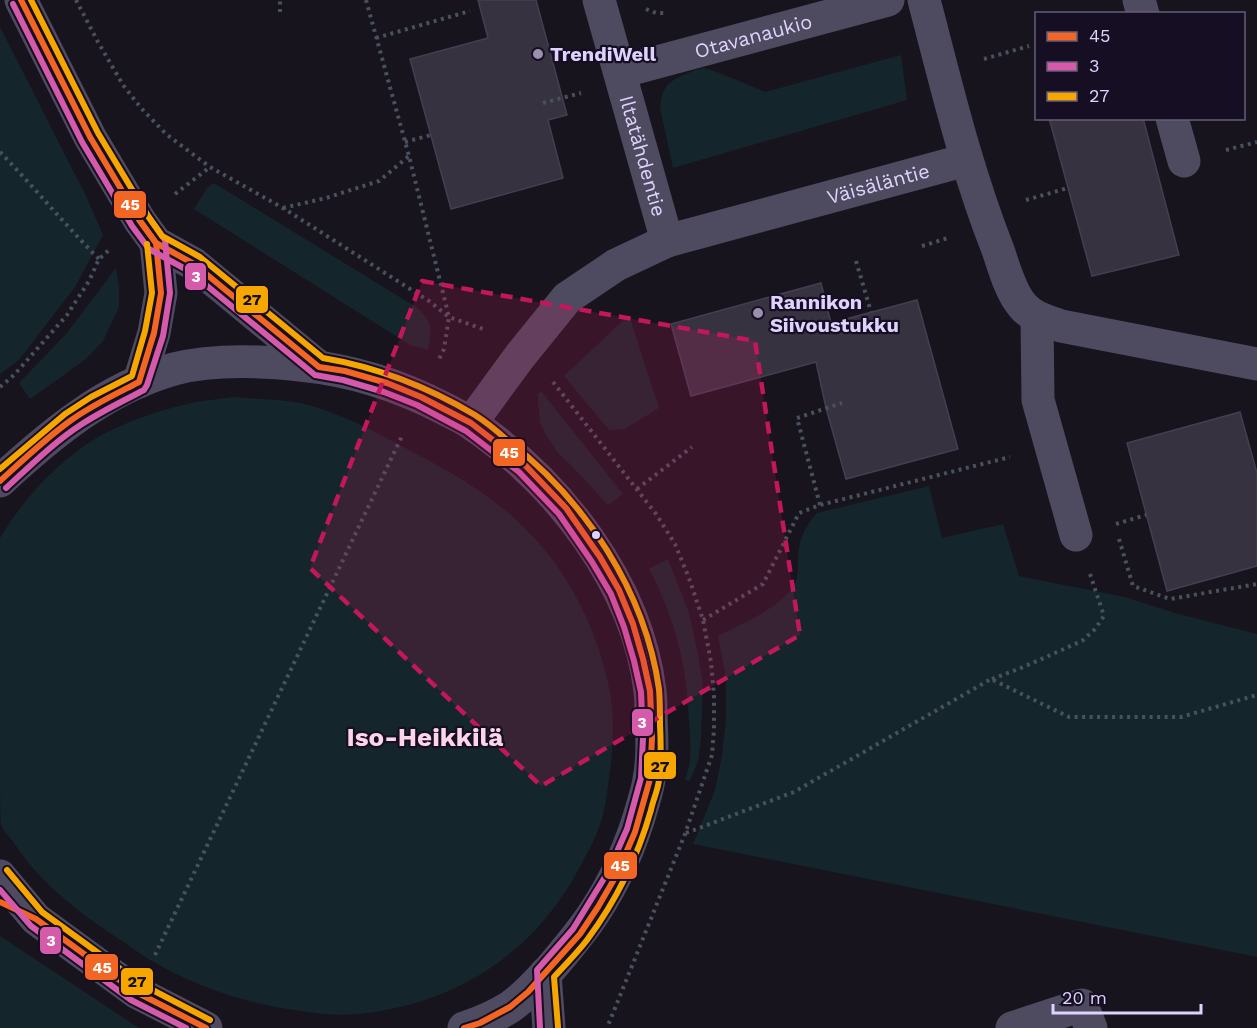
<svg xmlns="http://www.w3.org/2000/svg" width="1257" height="1028" viewBox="0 0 1257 1028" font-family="'Work Sans',sans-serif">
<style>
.green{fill:#14262b}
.building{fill:#373240;stroke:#453e52;stroke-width:1.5}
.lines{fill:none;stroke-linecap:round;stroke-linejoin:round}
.path{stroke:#49515f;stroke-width:4;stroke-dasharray:3 4.5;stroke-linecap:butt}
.minor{stroke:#4e4a5f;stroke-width:33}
.bus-1-casing{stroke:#160f23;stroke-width:10}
.bus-2-casing{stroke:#160f23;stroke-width:10}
.bus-3-casing{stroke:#160f23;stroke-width:10}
.bus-1{stroke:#f26522;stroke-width:6}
.bus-2{stroke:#d65aaa;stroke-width:6}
.bus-3{stroke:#f7a600;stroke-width:6}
.marked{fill:#c2185b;fill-opacity:0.2;stroke:#c2185b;stroke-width:4.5;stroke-dasharray:12 8;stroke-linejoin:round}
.poi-dot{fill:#9990af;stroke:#160f23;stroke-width:2}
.bus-dot{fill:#dfd3fd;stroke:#160f23;stroke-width:2}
.labels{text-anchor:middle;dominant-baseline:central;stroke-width:4.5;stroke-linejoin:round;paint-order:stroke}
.street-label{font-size:20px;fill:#dfd3fd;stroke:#160f23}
.poi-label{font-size:20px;font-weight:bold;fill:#dfd3fd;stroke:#160f23;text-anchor:start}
.district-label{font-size:26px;font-weight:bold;fill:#fdd5e8;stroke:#160f23}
.line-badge{stroke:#160f23;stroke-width:2}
.badge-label{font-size:16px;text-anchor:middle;font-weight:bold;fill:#fff}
.pale-badge-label{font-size:16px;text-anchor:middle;font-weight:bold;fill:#111}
</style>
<rect width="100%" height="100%" fill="#17141e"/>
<g class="green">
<polygon points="0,27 86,196 103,235 75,287 19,360 0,374"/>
<polygon points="901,55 907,100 673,168 660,108 662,95 667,85 675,79 695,70 704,68 717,72 765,92"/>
<path d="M214,183l202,124c17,14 16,23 12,43l-18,-5 -216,-136 13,-21z"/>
<polygon points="116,268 119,287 119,307 103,341 85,360 30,399 19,383 67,333"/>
<polygon points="629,315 659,408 625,429 609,430 564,376"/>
<polygon points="541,391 623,494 608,505 572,466 558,453 548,438 540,423 538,402 538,394"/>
<path d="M233,397c22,2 46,2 68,6 33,8 63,23 93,39 56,29 109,57 150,107 33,40 57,93 66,144 5,28 3,57 -1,85 -2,16 -4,34 -10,49 -4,13 -12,26 -18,38 -45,87 -124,139 -222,149 -19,2 -39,0 -58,-3 -54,-7 -105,-24 -151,-51 -10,-6 -19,-13 -28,-19 -40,-26 -79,-55 -106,-95 -4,-7 -12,-14 -15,-21 -1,-10 -1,-54 -1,-67 0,-74 0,-147 0,-220 23,-39 59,-78 98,-101 29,-16 62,-27 94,-34 14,-3 28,-4 41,-6z"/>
<path d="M929,486l13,52 61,-14 16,52 106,21 50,16 82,21v323l-564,-113 22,-54 7,-35 4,-36v-41l-8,-42c23,-12 73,-32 79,-59 1,-6 1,-13 1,-19 1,-19 6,-30 19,-45z"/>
<path d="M668,559l21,54 9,41 5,31 -2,52 -3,24 -8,20 -5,-1c2,-7 5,-15 5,-22 1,-13 0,-25 -1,-37 -2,-55 -14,-104 -40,-152z"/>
<polygon points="0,935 0,936 139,1028 0,1028"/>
</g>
<g class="building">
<polygon points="478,0 536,0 567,115 548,120 563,178 451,209 410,59 488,38"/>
<polygon points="1049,118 1143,118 1179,255 1092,276"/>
<polygon points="821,283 831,323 917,300 958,449 846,479 826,408 816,362 691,396 671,324"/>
<polygon points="1240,412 1257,473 1257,566 1167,591 1127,443"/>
</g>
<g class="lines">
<g class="path">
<polyline points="76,0 98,42 123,85 141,108 166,134 210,167 283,208 429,301 449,317 486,330"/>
<polyline points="366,0 409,156 449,317 444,349 439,359"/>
<polyline points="646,9 656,13 664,13"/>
<polyline points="280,12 280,0"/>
<polyline points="376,38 470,11"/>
<polyline points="984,59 1029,46"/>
<polyline points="543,103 581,93"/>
<polyline points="405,142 431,135"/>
<polyline points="1226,150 1257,142"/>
<path d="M0,152c34,35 65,73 99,107"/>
<polyline points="175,194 210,167"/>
<polyline points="1026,200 1068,188"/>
<polyline points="283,208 326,198 379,181 409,156"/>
<polyline points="922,246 948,238"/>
<polyline points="856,261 871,312"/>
<polyline points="553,382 656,514 675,544 689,578 703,620 711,662 714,696 714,729 712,755 685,834 607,1028"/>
<polyline points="0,387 14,375 67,315 89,281 99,259 110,249"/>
<polyline points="637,489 692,447"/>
<polyline points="820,505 797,418 842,403"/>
<polyline points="1116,524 1146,515"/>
<polyline points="1119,539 1133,586 1170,599 1257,584"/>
<polyline points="703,620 763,584 799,513 820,505 1010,457"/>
<polyline points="992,679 1021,668 1082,641 1095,629 1104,616 1090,574"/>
<polyline points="686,833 794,792 991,679 1069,717 1181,717 1257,695"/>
<polyline points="155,955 402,436"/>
</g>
<g class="minor">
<polyline points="21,0 90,137 140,221 156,243 194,264 319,367"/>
<path id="s1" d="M599,0l68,241"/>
<path d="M924,0c22,84 42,169 74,250 6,17 12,41 24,55 9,12 25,16 39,21l196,38"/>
<polyline points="1139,0 1143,14"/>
<path id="s2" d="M620,72l268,-72"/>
<polyline points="1172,118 1184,161"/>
<polyline points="1037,318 1038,400 1076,535"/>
<polyline points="139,382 154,333 161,293 156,243"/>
<path id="s3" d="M471,423l49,-67 47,-58 49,-33 51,-24 299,-81"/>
<path d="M0,481c51,-47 106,-93 174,-112 38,-10 88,-8 126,-4 52,5 99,20 145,44 9,5 19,9 27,15 87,59 165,160 178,267 1,8 1,17 1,25 1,21 2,43 -2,63 -1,9 -4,17 -6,25 -11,39 -27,76 -49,109 -13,20 -28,37 -43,55 -13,14 -26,29 -41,39 -14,9 -31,16 -46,21"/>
<polyline points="0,876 36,919 136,992 206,1028"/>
<polyline points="545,974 549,1028"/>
<polyline points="1012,1028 1082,1005 1091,1028"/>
</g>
<defs>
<g id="bus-1">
<polyline points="21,0 90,137 140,221 156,243 194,264 319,367 345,371 387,383 421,397 471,423 525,465 566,508 600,557 619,590 633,624 643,659 650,691 652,738 650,779 635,832 616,876 598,907 580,934 528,992 510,1007 480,1023 464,1028"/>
<path d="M0,481c23,-21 45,-42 70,-60 22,-16 46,-27 69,-39l15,-49 7,-40 -5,-50 -16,-22 -8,-15"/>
<polyline points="0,902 36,919 136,992 206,1028"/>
</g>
<g id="bus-2">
<polyline points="13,4 82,142 132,226 149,249 189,271 315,375 343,380 384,392 417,405 466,431 519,472 559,514 592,562 611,594 624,627 634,661 641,692 643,738 641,778 627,829 608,872 573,929 537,970 540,1028"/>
<path d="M6,488c24,-22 48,-46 76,-64 20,-13 41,-23 62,-34l3,-5 16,-49 7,-43 -5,-53 -17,-24 -8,-14"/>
<polyline points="0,890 31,926 131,1000 186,1028"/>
</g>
<g id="bus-3">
<path d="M31,0l67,133 50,83 14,20 38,21 123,101c53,9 105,29 152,57 11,7 22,16 32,25 78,60 138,151 152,249 1,12 1,24 1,36 1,18 1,37 -1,55 -1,10 -6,20 -8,30 -13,46 -35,91 -64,130 -10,13 -22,25 -33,37l4,50"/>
<polyline points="0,469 65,414 91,397 132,376 145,331 152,293 147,244"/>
<polyline points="7,870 42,912 141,984 210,1020"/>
</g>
</defs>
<use href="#bus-1" class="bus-1-casing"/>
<use href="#bus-2" class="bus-2-casing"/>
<use href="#bus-3" class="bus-3-casing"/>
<use href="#bus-1" class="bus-1"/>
<use href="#bus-2" class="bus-2"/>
<use href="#bus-3" class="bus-3"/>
</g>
<path class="marked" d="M422,281l333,60 45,294 -259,151 -231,-218z"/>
<g class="poi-dot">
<circle cx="538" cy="54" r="6"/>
<circle cx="758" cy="313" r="6"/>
</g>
<circle class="bus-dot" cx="596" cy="535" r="5"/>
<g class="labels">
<g class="street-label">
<text stroke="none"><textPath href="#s2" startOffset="138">Otavanaukio</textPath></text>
<text stroke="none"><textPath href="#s1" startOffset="162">Iltatähdentie</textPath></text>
<text stroke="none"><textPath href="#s3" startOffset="492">Väisäläntie</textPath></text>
</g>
<g class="poi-label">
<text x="550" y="54">TrendiWell</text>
<text x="770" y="302">Rannikon<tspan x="770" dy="23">Siivoustukku</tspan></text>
</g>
<g class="district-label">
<text x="425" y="737">Iso-Heikkilä</text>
</g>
</g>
<g class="line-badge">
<rect x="113" y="190" width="34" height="29" rx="6" fill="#f26522"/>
<rect x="184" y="262" width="23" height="29" rx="6" fill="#d65aaa"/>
<rect x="235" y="285" width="34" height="29" rx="6" fill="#f7a600"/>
<rect x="492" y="438" width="34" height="29" rx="6" fill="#f26522"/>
<rect x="631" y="708" width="23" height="29" rx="6" fill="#d65aaa"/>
<rect x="643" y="751" width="34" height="29" rx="6" fill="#f7a600"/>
<rect x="603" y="851" width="35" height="29" rx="6" fill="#f26522"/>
<rect x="39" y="926" width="23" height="29" rx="6" fill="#d65aaa"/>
<rect x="84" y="953" width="35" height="28" rx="6" fill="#f26522"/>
<rect x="120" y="967" width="34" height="29" rx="6" fill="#f7a600"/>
</g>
<g class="badge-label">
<text x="130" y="210">45</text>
<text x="196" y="282">3</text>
<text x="509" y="458">45</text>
<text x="642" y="728">3</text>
<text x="620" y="871">45</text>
<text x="51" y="946">3</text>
<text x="102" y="973">45</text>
</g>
<g class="pale-badge-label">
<text x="252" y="305">27</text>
<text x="660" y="772">27</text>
<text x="137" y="987">27</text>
</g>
<rect x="1035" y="12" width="210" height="108" fill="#160f23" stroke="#665d7a" stroke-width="1.5"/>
<rect x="1047" y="32" width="30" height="9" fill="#f26522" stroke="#665d7a" stroke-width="1.5"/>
<text x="1089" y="42" font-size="18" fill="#dfd3fd">45</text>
<rect x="1047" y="62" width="30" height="9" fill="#d65aaa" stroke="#665d7a" stroke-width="1.5"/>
<text x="1089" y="72" font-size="18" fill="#dfd3fd">3</text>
<rect x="1047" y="92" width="30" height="9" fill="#f7a600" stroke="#665d7a" stroke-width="1.5"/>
<text x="1089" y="102" font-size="18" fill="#dfd3fd">27</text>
<path d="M1053 1004v9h148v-9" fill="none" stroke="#dfd3fd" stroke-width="3"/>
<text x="1062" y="1004" font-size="18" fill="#dfd3fd" stroke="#160f23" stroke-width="4.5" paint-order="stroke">20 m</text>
</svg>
